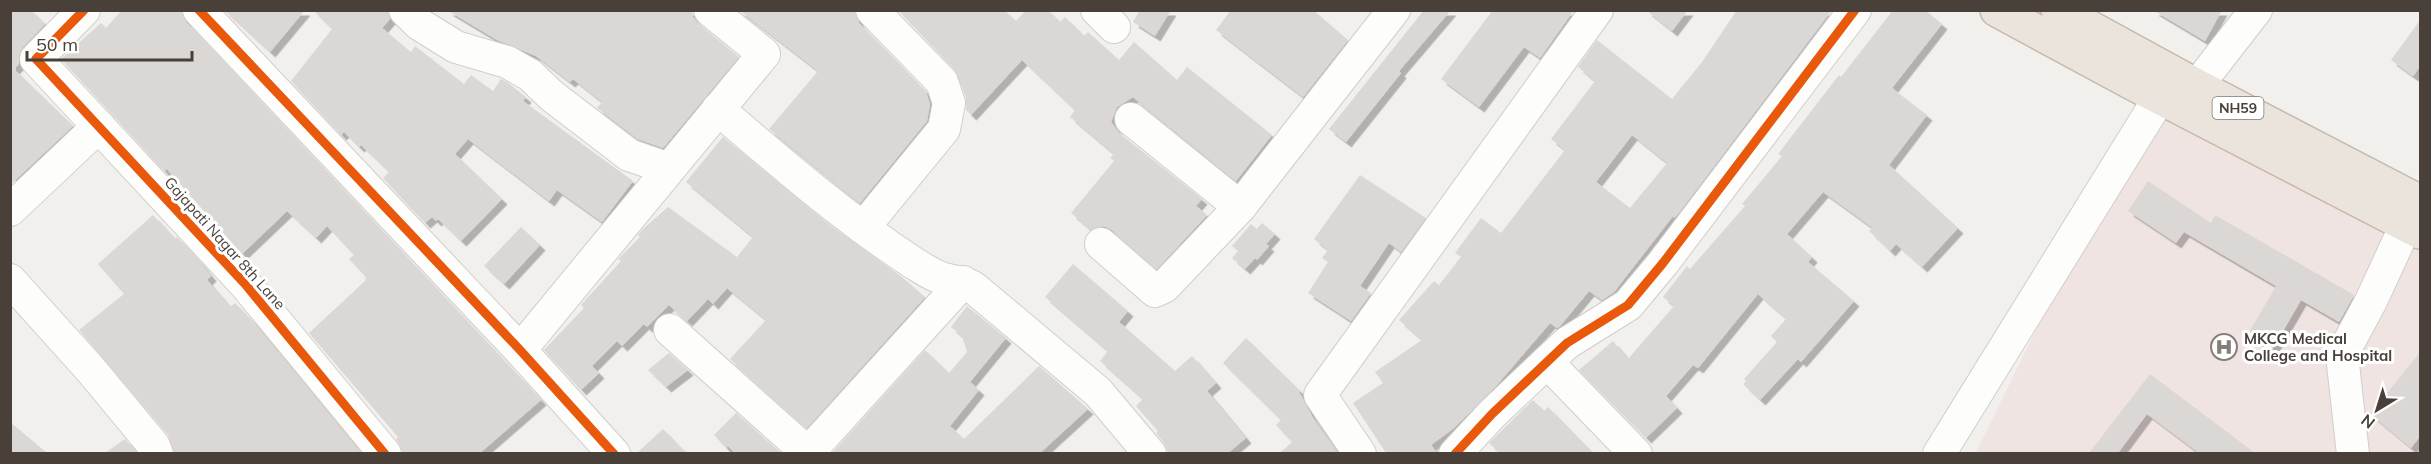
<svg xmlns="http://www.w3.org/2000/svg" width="2431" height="464" viewBox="0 0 2431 464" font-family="Mulish,sans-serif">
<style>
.medical{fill:#f0e4e3}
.building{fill:#dad7d4;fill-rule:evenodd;filter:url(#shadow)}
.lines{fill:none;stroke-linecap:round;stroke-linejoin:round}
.minor-casing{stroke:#d0cecb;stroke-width:34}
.highway-casing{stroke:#c7b9ab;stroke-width:36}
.minor{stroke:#fdfdfc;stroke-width:32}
.highway{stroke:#ebe4dc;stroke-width:33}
.cycleway-casing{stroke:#fff;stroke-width:13}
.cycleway{stroke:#e8590c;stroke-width:9}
.labels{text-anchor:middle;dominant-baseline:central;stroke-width:6;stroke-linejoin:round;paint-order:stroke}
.shield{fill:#fff;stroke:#7f7974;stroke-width:1.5}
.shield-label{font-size:14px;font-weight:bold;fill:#484039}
.street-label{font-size:15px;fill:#484039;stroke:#fff}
.poi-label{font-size:15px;font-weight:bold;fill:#484039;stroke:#fff;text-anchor:start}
</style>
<defs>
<filter id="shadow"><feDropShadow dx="5.5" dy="5.5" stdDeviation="0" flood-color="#0004"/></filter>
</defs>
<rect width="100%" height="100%" fill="#f2f0ed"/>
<polygon class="medical" points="2150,98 2420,241 2420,453 1975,454"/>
<g class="building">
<polygon points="10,10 31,10 45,24 23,47 19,55 19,64 14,69 73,126 10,185"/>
<polygon points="122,10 182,10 186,22 541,400 480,453 403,453 396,439 398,437 309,333 365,281 366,277 349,259 354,255 327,226 316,238 287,211 242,254 167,169 164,171 61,59 101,23 106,28"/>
<polygon points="224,10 305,10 270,52"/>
<polygon points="313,10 388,10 390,19 382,28 411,52 415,46 464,84 471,75 493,91 501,79 508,83 526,97 523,101 633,181 602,222 557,190 549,201 468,139 455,154 502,199 461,241 438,219 436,221 432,217 425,223 383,178 389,172 361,145 359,147 344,132 341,135 291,81 332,29"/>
<polygon points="447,10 692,10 693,17 699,24 739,57 663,148 638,139 597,108 602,102 573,79 570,82 536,56 497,40"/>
<polygon points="739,10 855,10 859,23 926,92 930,104 927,121 860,203 769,129 818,71"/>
<polygon points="898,10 1004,10 1016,21 1026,10 1048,10 1060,22 1065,17 1084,36 1088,32 1119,60 1134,42 1177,80 1187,67 1272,135 1236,181 1133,97 1117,107 1111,122 1119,133 1202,199 1196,206 1207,215 1157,269 1112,230 1104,226 1091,230 1071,213 1114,161 1110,158 1114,154 1070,117 1075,110 1022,60 971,115 966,110 966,97 955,70"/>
<polygon points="1140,10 1171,10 1155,36 1133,22"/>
<polygon points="1231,10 1313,10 1348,40 1303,97 1216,30"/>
<polygon points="1424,10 1451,10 1399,71 1401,73 1346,142 1329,129"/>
<polygon points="1493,10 1574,10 1540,58 1524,47 1479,107 1441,79"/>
<polygon points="1646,10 1688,10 1672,31"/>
<path d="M1737,10h95l-154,204 -4,4 -1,-2 -59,76 -12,8 -13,-9 -29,35 -3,2 -7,-5 -54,63 -42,42 -23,17 6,8h-51l-33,-50 30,-20 -8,-11 47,-32 -23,-20 35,-39 5,4 22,-28 -6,-4 26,-35 20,15 64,-83 -14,-11 44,-58 -17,-14 19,-27 75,59 30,-37zM1632,135l35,28 -37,45 -34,-26z"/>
<polygon points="1893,10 1925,10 1942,24 1892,88 1927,115 1889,165 1958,228 1922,267 1896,244 1890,251 1869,231 1873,228 1823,192 1787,234 1812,257 1808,262 1854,301 1801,362 1798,359 1760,400 1743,384 1746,381 1744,379 1777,342 1771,336 1786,319 1758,294 1698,368 1693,365 1666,396 1677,408 1646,438 1579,370 1613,341 1628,359 1674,306 1663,297 1687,266 1690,269 1745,206 1742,204 1782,156 1778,154 1839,75 1841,77"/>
<polygon points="2153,10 2222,10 2205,41"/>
<polygon points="2421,19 2421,65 2413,76 2391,60"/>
<polygon points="723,137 826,222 903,278 925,297 807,428 730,359 766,320 727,288 713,304 708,299 687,321 669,305 647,327 644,324 622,346 617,341 592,366 599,373 581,390 544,350 584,308 581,305 621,261 618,259 640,237 638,235 643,229 668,207 737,257 753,237 686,182"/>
<polygon points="1360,175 1426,218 1401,252 1389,243 1360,286 1371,293 1351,321 1308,293 1328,262 1322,258 1328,250 1314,239"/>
<polygon points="2148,181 2211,223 2215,215 2354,295 2339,322 2301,300 2272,350 2247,336 2276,286 2184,232 2176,243 2128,211"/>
<polygon points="153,215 175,239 177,237 200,262 211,276 207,280 230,307 235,303 254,323 361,453 174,453 168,435 79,330 124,294 98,264"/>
<polygon points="1262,223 1275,234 1266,244 1269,246 1257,260 1255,258 1245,269 1232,258 1238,251 1232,246 1251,224 1257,229"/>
<polygon points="521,227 540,245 504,284 484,266"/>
<polygon points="1073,264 1128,311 1119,322 1175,371 1192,356 1216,383 1207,391 1246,438 1228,453 1168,453 1164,443 1156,433 1158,431 1136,406 1143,399 1100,361 1108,351 1045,297"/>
<polygon points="967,306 1006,338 970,382 979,390 950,426 964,439 1039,366 1088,409 1040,453 832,453 925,350 949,373 967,352 962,336 951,327"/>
<polygon points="1246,338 1300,391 1299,392 1313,418 1338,453 1280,453 1292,442 1276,425 1281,420 1223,363"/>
<polygon points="2421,351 2421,435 2411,448 2370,414"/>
<polygon points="669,353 688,370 666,387 648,370"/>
<polygon points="2150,374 2255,453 2199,453 2147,414 2118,453 2089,453"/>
<polygon points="1533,400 1544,411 1548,407 1593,453 1500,453 1489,443"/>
<polygon points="736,413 781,453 735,453 728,446 726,448 714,435"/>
<polygon points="10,422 47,453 10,453"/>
<polygon points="663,429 686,453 637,453"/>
<polygon points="125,439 137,453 105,453"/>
</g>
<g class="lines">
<defs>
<g id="minor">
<polyline points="84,10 36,59 245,284 385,454"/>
<polyline points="199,10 520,350 614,454"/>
<polyline points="405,10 419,24 456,47 507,62 530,75 552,96 629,155 669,169"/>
<polyline points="1097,10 1114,27"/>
<path d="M718,109c63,54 125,108 194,153 10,6 21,14 32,17 12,4 20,2 30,9l124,104 52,62"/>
<polyline points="2199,112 2197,86 2256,10"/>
<polyline points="1131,119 1240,207"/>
<polyline points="10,210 99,126"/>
<polyline points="863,228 944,129 949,103 942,82 872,10"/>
<polyline points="1101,244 1155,291 1164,287 1240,207 1394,10"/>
<polyline points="10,280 91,370 154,446 157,454"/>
<polyline points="670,330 809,454"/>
<polyline points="520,350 764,54 710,10"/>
<polyline points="1547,362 1636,454"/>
<polyline points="808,453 963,282"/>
<polyline points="1360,454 1320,395 1597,10"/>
<polyline points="1455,454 1492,414 1567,343 1628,305 1663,263 1855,10"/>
<polyline points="1939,454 2160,97 2170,72"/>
<polyline points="2353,454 2342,355 2371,301 2406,225"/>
</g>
<g id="highway">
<polyline points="1997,10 2132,83 2420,232"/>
<polyline points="2058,10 2197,86 2420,202"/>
</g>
</defs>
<use href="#minor" class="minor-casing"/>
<use href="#highway" class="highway-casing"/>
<use href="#minor" class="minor"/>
<use href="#highway" class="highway"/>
<defs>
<g id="cycleway">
<polyline points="84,10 36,59 245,284 385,454"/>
<polyline points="199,10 520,350 614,454"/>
<polyline points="1455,454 1492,414 1567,343 1628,305 1663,263 1855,10"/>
</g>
</defs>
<use href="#cycleway" class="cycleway-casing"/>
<use href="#cycleway" class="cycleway"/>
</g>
<defs>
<symbol id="hospital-ring" viewBox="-11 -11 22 22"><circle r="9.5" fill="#fff" stroke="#847e78" stroke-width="1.5"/><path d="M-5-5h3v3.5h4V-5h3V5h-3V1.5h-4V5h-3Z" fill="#847e78"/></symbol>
</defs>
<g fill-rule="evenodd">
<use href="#hospital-ring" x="2209" y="332" width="30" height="30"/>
</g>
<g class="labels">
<rect class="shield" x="2212.5" y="97" width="51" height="22" rx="4.5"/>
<g class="shield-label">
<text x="2238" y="108">NH59</text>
</g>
<g class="street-label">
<text transform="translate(225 243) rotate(48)">Gajapati Nagar 8th Lane</text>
</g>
<g class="poi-label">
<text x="2244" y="338">MKCG Medical<tspan x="2244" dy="17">College and Hospital</tspan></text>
</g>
</g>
<rect width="2431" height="464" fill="none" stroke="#484039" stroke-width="24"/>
<g transform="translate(2377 410) rotate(218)" stroke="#ffffff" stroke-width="4.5" paint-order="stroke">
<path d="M0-4.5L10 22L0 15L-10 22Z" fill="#484039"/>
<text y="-9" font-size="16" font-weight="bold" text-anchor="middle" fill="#484039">N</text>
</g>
<path d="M27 51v9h165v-9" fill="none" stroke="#484039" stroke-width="3"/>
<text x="36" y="51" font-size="18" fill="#484039" stroke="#ffffff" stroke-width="4.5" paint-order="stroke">50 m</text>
</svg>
